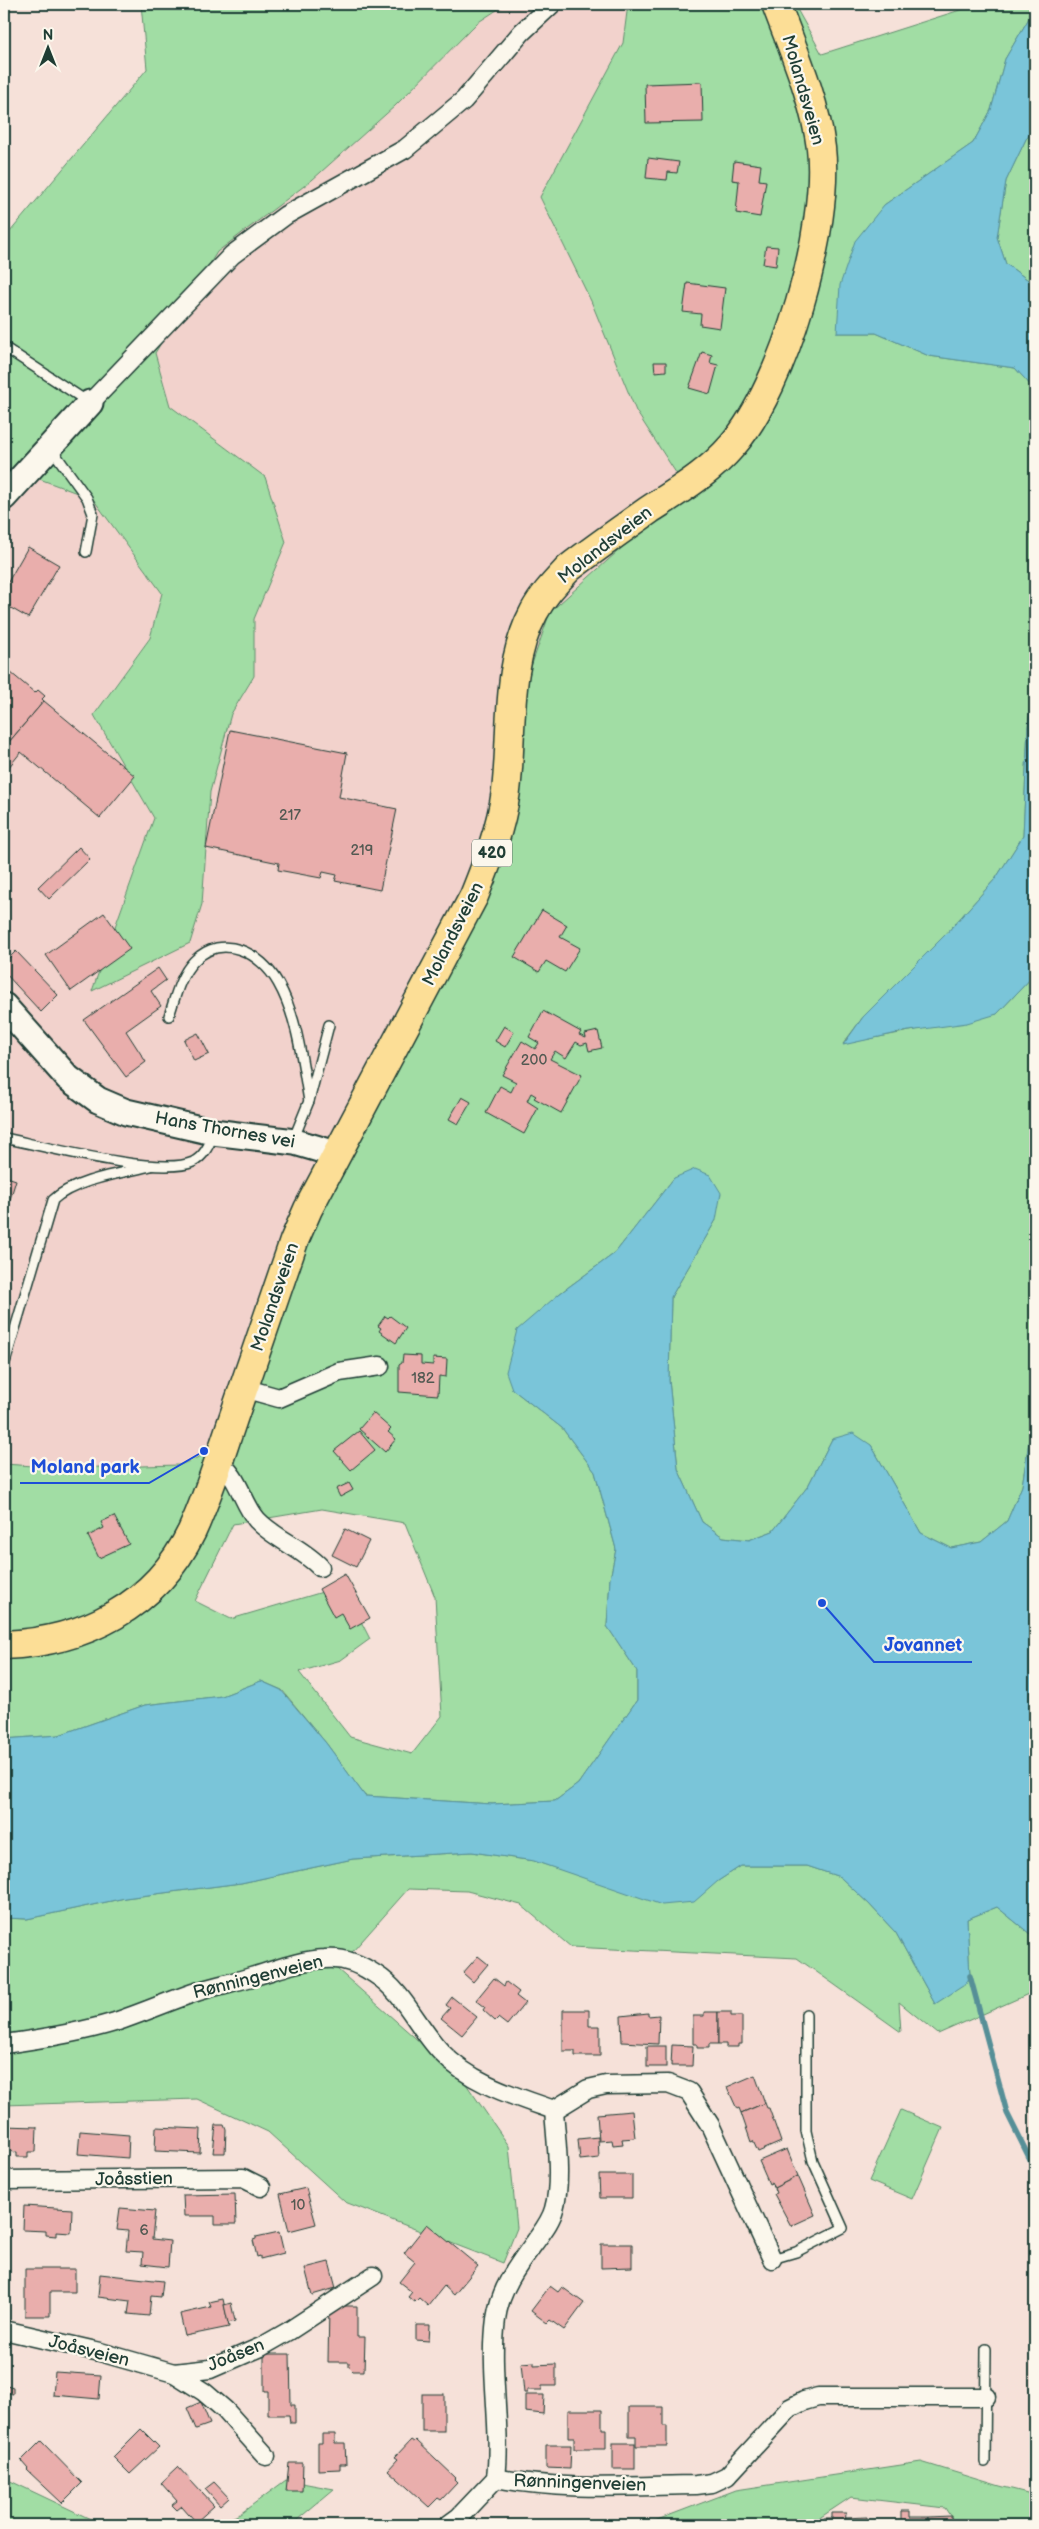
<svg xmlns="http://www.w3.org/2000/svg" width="1039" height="2529" viewBox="0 0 1039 2529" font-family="'Balsamiq Sans',sans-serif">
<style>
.built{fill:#f2d2cc}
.green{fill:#a1dda4;stroke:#608d6c;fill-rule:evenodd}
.water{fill:#7ac5d9;stroke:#568f97}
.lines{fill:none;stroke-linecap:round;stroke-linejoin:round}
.stream{stroke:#568f97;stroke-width:5.5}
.building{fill:#e9aeac;stroke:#1f3d34}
.lane-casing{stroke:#1f3d34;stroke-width:12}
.street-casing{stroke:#1f3d34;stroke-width:21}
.secondary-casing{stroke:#1f3d34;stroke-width:29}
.primary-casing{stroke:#1f3d34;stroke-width:31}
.lane{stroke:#fbf7ec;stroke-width:9}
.street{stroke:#fbf7ec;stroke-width:18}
.secondary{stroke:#fbf7ec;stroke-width:25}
.primary{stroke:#fcde96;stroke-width:28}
.labels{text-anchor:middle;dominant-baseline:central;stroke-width:4.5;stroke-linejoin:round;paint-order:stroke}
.number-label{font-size:15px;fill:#525952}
.shield{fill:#fbf7ec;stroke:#61756b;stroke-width:1}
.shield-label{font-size:16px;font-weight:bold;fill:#1f3d34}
.street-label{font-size:18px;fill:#1f3d34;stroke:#fbf7ec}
.leader{fill:none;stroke:#1d4ed8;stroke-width:2}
.callout-dot{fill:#1d4ed8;stroke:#fbf7ec;stroke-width:2}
.callout-label{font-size:19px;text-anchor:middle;font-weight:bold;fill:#1d4ed8;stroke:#fbf7ec;stroke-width:4.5;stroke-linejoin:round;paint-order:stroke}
</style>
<rect width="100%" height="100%" fill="#f6e1d9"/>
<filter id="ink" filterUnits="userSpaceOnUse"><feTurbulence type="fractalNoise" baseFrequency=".02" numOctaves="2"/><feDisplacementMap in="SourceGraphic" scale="10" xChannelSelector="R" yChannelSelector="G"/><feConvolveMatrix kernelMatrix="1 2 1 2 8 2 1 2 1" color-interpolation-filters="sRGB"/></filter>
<g filter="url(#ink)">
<polygon class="built" points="506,4 628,4 623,43 540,198 591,301 636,411 680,479 501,826 215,1450 180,1465 64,1468 4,1464 4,515 37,478 93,499 162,593 150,637 94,715 154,818 93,990 202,904 210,792 231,714 254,676 254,619 286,542 265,477 170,406 155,353 217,252 312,180 395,106 477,23"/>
<g class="green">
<polygon points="141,4 506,4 477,23 395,106 312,180 217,252 155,353 170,406 265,477 286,542 254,619 254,676 231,714 210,792 202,904 190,943 92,991 154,818 94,715 150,638 162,593 93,499 37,478 4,515 4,239 147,69"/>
<path d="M628,4h166l28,50 157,-50h56v4l-30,51 -14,51 -18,33 -89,62 -47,128h39l53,23 86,12 20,22v282l-7,55 -5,109 -27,42 -50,56 -83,83 -20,27 154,-30 38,-40v430l-13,82 -15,35 -26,21 -30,6 -30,-15 -50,-88 -39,-6 -24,47 -35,45 -24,9 -26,-3 -21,-15 -24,-53 -9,-89 2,-83 45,-77 -42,-42 -59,75 -56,41 -47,95 50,39 33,44 21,77 -6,30 -3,47 30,45v29l-59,84 -23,17 -63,3 -127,-8 -39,-53 -44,-53 -21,-9 -39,15 -77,9 -86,30 -55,4v-275l60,4 116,-3 35,-15 94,-214 157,-321 49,-202 35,-101 86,-77 44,-56 -44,-68 -45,-110 -51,-104 83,-154zM322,1509l83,14 30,74 7,119 -30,38 -62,-17 -51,-65 42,-12 29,-21 -27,-53 -112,33 -36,-18 38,-77z"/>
<polygon points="1035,129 1035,285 1006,264 997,237 1006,181 1026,139"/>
<polygon points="472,1852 534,1861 587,1878 718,1881 741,1866 807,1866 840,1877 869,1904 896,1933 935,2004 970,1976 967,1919 997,1907 1035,1938 1035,1991 938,2034 899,2002 901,2032 797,1958 571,1947 521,1905 467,1891 408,1889 337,1969 464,2081 509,2146 517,2228 503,2263 345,2202 268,2132 197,2099 4,2105 4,1918 27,1919 125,1898 241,1883 353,1859"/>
<polygon points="901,2110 943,2128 912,2199 869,2181"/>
<polygon points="921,2462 1000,2486 1035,2495 1035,2525 956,2525 945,2508 851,2497 809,2525 644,2525 736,2490"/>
<polygon points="4,2478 103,2525 4,2525"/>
<polygon points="286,2480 334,2489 291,2525 216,2525 240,2514"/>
</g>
<g class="water">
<polygon points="1035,8 1035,129 1026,139 1006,181 997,237 1006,264 1035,285 1035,390 1015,368 929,356 876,333 837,333 840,285 855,241 884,205 973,143 991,110 1005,59"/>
<polygon points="1035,672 1035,974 997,1014 967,1023 902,1032 843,1045 863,1017 946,934 996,878 1023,836 1028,727"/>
<polygon points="695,1169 710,1175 721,1193 716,1220 671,1297 669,1380 678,1469 702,1522 723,1537 749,1540 773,1531 808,1486 832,1439 853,1433 871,1445 921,1533 951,1548 981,1542 1007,1521 1022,1486 1035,1404 1035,1938 997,1907 967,1919 970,1976 966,1984 935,2004 896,1933 869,1904 840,1877 807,1866 741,1866 718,1881 694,1902 662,1905 534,1861 472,1852 353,1859 241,1883 125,1898 27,1919 4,1918 4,1739 59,1735 145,1705 222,1696 261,1681 281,1690 326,1743 365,1796 492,1804 555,1801 578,1784 637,1700 637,1671 607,1626 610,1579 616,1549 595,1472 562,1428 512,1389 506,1372 517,1330 559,1294 615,1253 674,1178"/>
</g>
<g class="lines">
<polyline class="stream" points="970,1976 1007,2113 1035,2169"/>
</g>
<g class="building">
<polygon points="702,82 703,122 646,123 645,84"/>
<polygon points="648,158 679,162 677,173 668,172 667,180 646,178"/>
<polygon points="734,161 761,165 759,180 766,181 760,217 736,213 739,181 732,180"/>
<polygon points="766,246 778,247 776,266 763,264"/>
<polygon points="687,283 725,288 720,328 700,325 701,314 683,312"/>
<polygon points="702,352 712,355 710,363 718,365 710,394 689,388"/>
<polygon points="654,362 666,362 666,371 655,372"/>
<polygon points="28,547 59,565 28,618 4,604 4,589"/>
<polygon points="4,667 35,693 38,690 45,696 42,699 44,701 9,742 4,737"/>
<polygon points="44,701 135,776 100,818 21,752 4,773 4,745 7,740 9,742"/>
<polygon points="230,730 347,753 339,797 397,809 380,890 335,881 337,875 323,872 321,878 278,870 279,863 206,848"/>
<polygon points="79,847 90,859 49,899 38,887"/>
<polygon points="542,910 567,925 560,937 580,948 565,972 546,961 539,972 514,957"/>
<polygon points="104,913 130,949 71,991 46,955"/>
<polygon points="16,951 58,995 41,1012 4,972 4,963"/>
<polygon points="158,968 166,980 151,991 161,1006 126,1031 146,1062 126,1077 84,1020"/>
<polygon points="543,1011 581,1032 579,1035 586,1038 585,1034 598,1031 602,1048 589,1051 587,1043 581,1045 576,1042 566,1058 555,1051 550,1059 582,1075 561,1113 534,1098 536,1096 531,1093 527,1101 538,1108 524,1134 486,1113 500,1086 511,1092 516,1082 502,1075 522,1041 535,1049 539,1043 529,1037"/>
<polygon points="504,1026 514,1032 505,1047 495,1041"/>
<polygon points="198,1033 209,1054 194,1061 184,1040"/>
<polygon points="462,1097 471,1102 458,1124 449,1119"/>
<polygon points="4,1176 16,1180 4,1219"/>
<polygon points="385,1316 388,1318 390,1316 406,1328 396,1343 379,1331 381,1328 378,1326"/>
<polygon points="403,1355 421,1356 421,1364 433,1365 433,1358 447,1359 446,1377 439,1376 438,1395 399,1392 399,1365 402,1363"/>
<polygon points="373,1413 391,1429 388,1432 396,1439 385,1452 359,1429"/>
<polygon points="359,1431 375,1450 351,1470 334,1451"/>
<polygon points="349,1483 353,1490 340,1497 336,1489"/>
<polygon points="114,1516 129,1544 99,1558 88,1536 104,1528 101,1522"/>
<polygon points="345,1529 369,1541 356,1567 332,1555"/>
<polygon points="345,1574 370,1618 350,1629 341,1613 334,1617 319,1589"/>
<polygon points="478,1956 488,1964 473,1982 463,1973"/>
<polygon points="494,1978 504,1986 506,1982 519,1992 516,1996 525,2003 507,2025 498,2018 495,2021 483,2010 485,2007 476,2000"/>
<polygon points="452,1997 477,2017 462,2035 441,2018 450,2008 446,2005"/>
<polygon points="563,2010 589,2010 589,2026 600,2026 600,2056 575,2056 575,2051 563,2051"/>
<polygon points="704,2012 718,2012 718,2044 709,2044 709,2048 697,2048 697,2044 693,2044 693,2016 704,2016"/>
<polygon points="718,2012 731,2012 731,2016 742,2016 742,2044 738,2044 738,2047 726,2047 726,2044 718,2044"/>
<polygon points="648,2013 648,2016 659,2015 658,2044 622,2042 621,2016"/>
<polygon points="672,2045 693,2046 692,2066 671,2066"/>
<rect x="647" y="2046" width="19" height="21"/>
<polygon points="755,2075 765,2103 741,2113 739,2108 737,2109 727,2087"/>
<polygon points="765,2103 767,2108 769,2108 781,2142 758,2152 753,2141 751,2142 741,2113"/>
<polygon points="632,2111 635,2138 622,2139 623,2144 613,2145 612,2140 599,2141 597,2114"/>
<polygon points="216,2125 224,2125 226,2130 225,2153 213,2153"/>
<polygon points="4,2126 37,2127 36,2152 28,2152 28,2157 17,2157 17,2152 4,2151"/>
<polygon points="156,2127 201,2129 200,2153 155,2151"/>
<polygon points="80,2131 129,2135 128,2158 78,2154"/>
<polygon points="598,2137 599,2158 580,2160 578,2139"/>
<polygon points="787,2149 798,2176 774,2188 771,2183 769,2184 759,2161"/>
<polygon points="599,2175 632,2175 632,2198 600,2198"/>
<polygon points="798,2176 815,2215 791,2226 774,2194 776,2193 774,2188"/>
<polygon points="306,2188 316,2224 289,2231 280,2194"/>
<polygon points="235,2194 236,2224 215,2224 215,2216 184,2216 183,2195"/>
<polygon points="24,2206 72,2209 71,2233 56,2232 56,2236 46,2235 46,2231 23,2230"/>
<polygon points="120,2208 155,2211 152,2239 170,2241 168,2267 142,2264 143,2252 126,2251 128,2231 117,2230"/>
<polygon points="427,2224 478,2266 454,2295 444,2286 428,2306 419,2298 415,2302 408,2297 412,2292 399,2282 415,2262 404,2253"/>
<polygon points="279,2232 284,2253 260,2259 260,2256 257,2257 253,2240 256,2239 256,2237"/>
<polygon points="601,2244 632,2244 632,2267 601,2268"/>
<polygon points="329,2262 336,2288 312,2295 305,2268"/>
<polygon points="25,2269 75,2269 75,2292 50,2292 50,2316 25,2316"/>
<polygon points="100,2274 163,2281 161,2297 151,2296 149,2316 128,2314 130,2301 98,2297"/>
<polygon points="550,2286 558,2292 562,2287 584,2303 564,2330 550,2320 547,2323 531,2311"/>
<polygon points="223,2299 229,2327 185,2336 180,2314 211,2307 209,2302"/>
<polygon points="231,2303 235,2321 228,2323 224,2305"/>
<polygon points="329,2306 357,2306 357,2337 365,2337 364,2371 353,2371 349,2367 349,2362 328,2362"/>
<polygon points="416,2325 430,2325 429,2341 416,2340"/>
<polygon points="264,2354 290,2354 291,2405 295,2405 295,2423 290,2423 289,2415 268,2415 268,2391 264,2391"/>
<polygon points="534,2362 534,2365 556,2364 556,2386 542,2386 542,2390 527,2390 527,2393 524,2393 521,2363"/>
<polygon points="55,2372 101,2375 99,2399 53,2395"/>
<polygon points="4,2384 13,2387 13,2394 8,2393 7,2408 4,2408"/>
<rect x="422" y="2394" width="22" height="37"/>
<polygon points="525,2395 544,2395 543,2414 525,2412"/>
<polygon points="201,2402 210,2424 196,2429 187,2408"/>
<polygon points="629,2407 663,2407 663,2426 667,2426 667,2446 636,2446 636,2436 629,2436"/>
<polygon points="568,2410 602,2410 602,2429 606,2429 606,2449 574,2449 574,2438 568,2438"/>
<polygon points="141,2429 159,2447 130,2474 113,2457"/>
<polygon points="322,2434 335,2434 335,2443 345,2443 346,2464 340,2464 340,2469 318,2470 318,2443 322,2443"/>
<polygon points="411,2440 414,2442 416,2440 456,2478 454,2480 457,2483 441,2500 438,2498 429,2507 388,2470 398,2459 395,2457"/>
<polygon points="41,2441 82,2483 62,2503 27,2470 28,2469 21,2461"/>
<rect x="613" y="2443" width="22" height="26"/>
<polygon points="546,2445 571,2445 570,2469 546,2468"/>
<polygon points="289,2463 303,2463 302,2491 286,2491"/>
<polygon points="178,2467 214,2506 196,2522 182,2506 177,2510 172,2505 177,2501 161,2483"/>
<polygon points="214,2482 229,2498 220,2506 205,2489"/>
<polygon points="901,2511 910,2511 910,2517 929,2517 929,2525 908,2525 908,2520 901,2520"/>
<polygon points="832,2513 846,2513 845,2525 824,2525 824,2518 832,2518"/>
<polygon points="951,2516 951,2525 929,2525 929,2517"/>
<polygon points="867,2517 867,2525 845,2525 846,2518"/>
</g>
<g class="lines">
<defs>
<g id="lane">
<polyline points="4,347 88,402"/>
<polyline points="50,449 56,455 87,498 93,514 86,552"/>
<path d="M169,1016c6,-18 11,-41 25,-55 29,-29 67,-8 84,22 20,35 24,79 31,118"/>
<path d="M4,1138c39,8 156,39 189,24 10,-5 18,-18 19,-28"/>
<polyline points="295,1141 296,1133 309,1101 329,1025"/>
<path d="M4,1366l49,-166c21,-20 69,-27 98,-34"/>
<polyline points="772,2259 796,2252 843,2228 813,2161 806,2131 806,2014"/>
<polyline points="985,2462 986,2349"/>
</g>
<g id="street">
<polyline points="90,403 232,255 286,215 405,149 464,100 522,32 552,4"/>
<polyline points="243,1388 279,1398 339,1372 380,1366"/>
<path d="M218,1463c20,10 24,40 39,57 18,19 45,28 63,47"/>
<path d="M4,2044c37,-5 75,-11 111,-22 27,-9 52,-20 78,-29 18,-6 37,-10 55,-15 25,-7 51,-18 77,-19 18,-2 35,5 50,15 29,18 43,54 66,78 29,31 73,44 113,58 2,30 8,71 0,99 -3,12 -12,23 -19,33 -17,23 -35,47 -39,77 -7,53 6,107 0,159"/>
<polyline points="554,2110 588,2089 606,2085 668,2084 689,2092 710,2125 772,2259"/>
<polyline points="4,2180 243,2178 261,2187"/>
<polyline points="4,2330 100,2352 174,2373 204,2392 225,2410 266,2456"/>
<polyline points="174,2373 210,2369 261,2347 289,2331 373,2276"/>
<path d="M496,2478c65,13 134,8 200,7l16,-2 15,-7 63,-68 14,-7 14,-4h168"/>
<polyline points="448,2525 459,2517 496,2478"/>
</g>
<g id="secondary">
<polyline points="4,497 90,403"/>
<polyline points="4,1006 68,1078 98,1100 126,1112 213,1132 295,1142 336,1154"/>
</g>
<path id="primary" d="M4,1645c80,-3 152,-39 188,-114 18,-39 30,-81 44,-121 19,-57 39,-113 58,-169l14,-32 166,-313c14,-35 27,-68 32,-105 7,-58 -1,-126 28,-179 9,-17 22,-30 35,-44 26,-20 53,-39 80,-58 29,-19 60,-37 83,-64 53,-60 98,-220 89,-298 -6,-49 -28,-98 -45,-144"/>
</defs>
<use href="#lane" class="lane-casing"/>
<use href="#street" class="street-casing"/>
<use href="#secondary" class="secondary-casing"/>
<use href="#primary" class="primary-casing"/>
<use href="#lane" class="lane"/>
<use href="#street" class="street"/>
<use href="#secondary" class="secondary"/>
<use href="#primary" class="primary"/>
</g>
</g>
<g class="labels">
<g class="number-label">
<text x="290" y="815">217</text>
<text x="362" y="850">219</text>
<text x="534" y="1060">200</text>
<text x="423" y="1378">182</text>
<text x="298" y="2205">10</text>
<text x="144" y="2230">6</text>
</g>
<rect class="shield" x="472" y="839.5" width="40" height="27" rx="4"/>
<g class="shield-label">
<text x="492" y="853">420</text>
</g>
<g class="street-label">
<text transform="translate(803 90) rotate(74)">Molandsveien</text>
<text transform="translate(605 545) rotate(-38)">Molandsveien</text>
<text transform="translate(453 934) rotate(-63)">Molandsveien</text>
<text transform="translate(225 1130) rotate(10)">Hans Thornes vei</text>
<text transform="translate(275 1297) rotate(-71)">Molandsveien</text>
<text transform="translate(258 1977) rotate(-14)">Rønningenveien</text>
<text transform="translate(134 2179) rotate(-1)">Joåsstien</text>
<text transform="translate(89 2351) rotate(14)">Joåsveien</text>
<text transform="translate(236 2355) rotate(-22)">Joåsen</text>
<text transform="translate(580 2483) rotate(2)">Rønningenveien</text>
</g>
</g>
<path class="leader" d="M204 1451L149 1483H20M822 1603L874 1662H972"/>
<g class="callout-dot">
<circle cx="204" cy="1451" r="5"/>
<circle cx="822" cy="1603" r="5"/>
</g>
<g class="callout-label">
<text x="85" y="1473">Moland park</text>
<text x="923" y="1651">Jovannet</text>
</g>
<rect width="1039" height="2529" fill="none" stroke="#fbf7ec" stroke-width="20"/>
<rect x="10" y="10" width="1019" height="2509" fill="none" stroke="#1f3d34" stroke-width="2" filter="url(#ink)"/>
<g transform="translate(48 48)" stroke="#fbf7ec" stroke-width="4" paint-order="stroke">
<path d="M0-4L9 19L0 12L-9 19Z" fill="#1f3d34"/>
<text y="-8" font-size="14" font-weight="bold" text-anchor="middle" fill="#1f3d34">N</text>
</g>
</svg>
